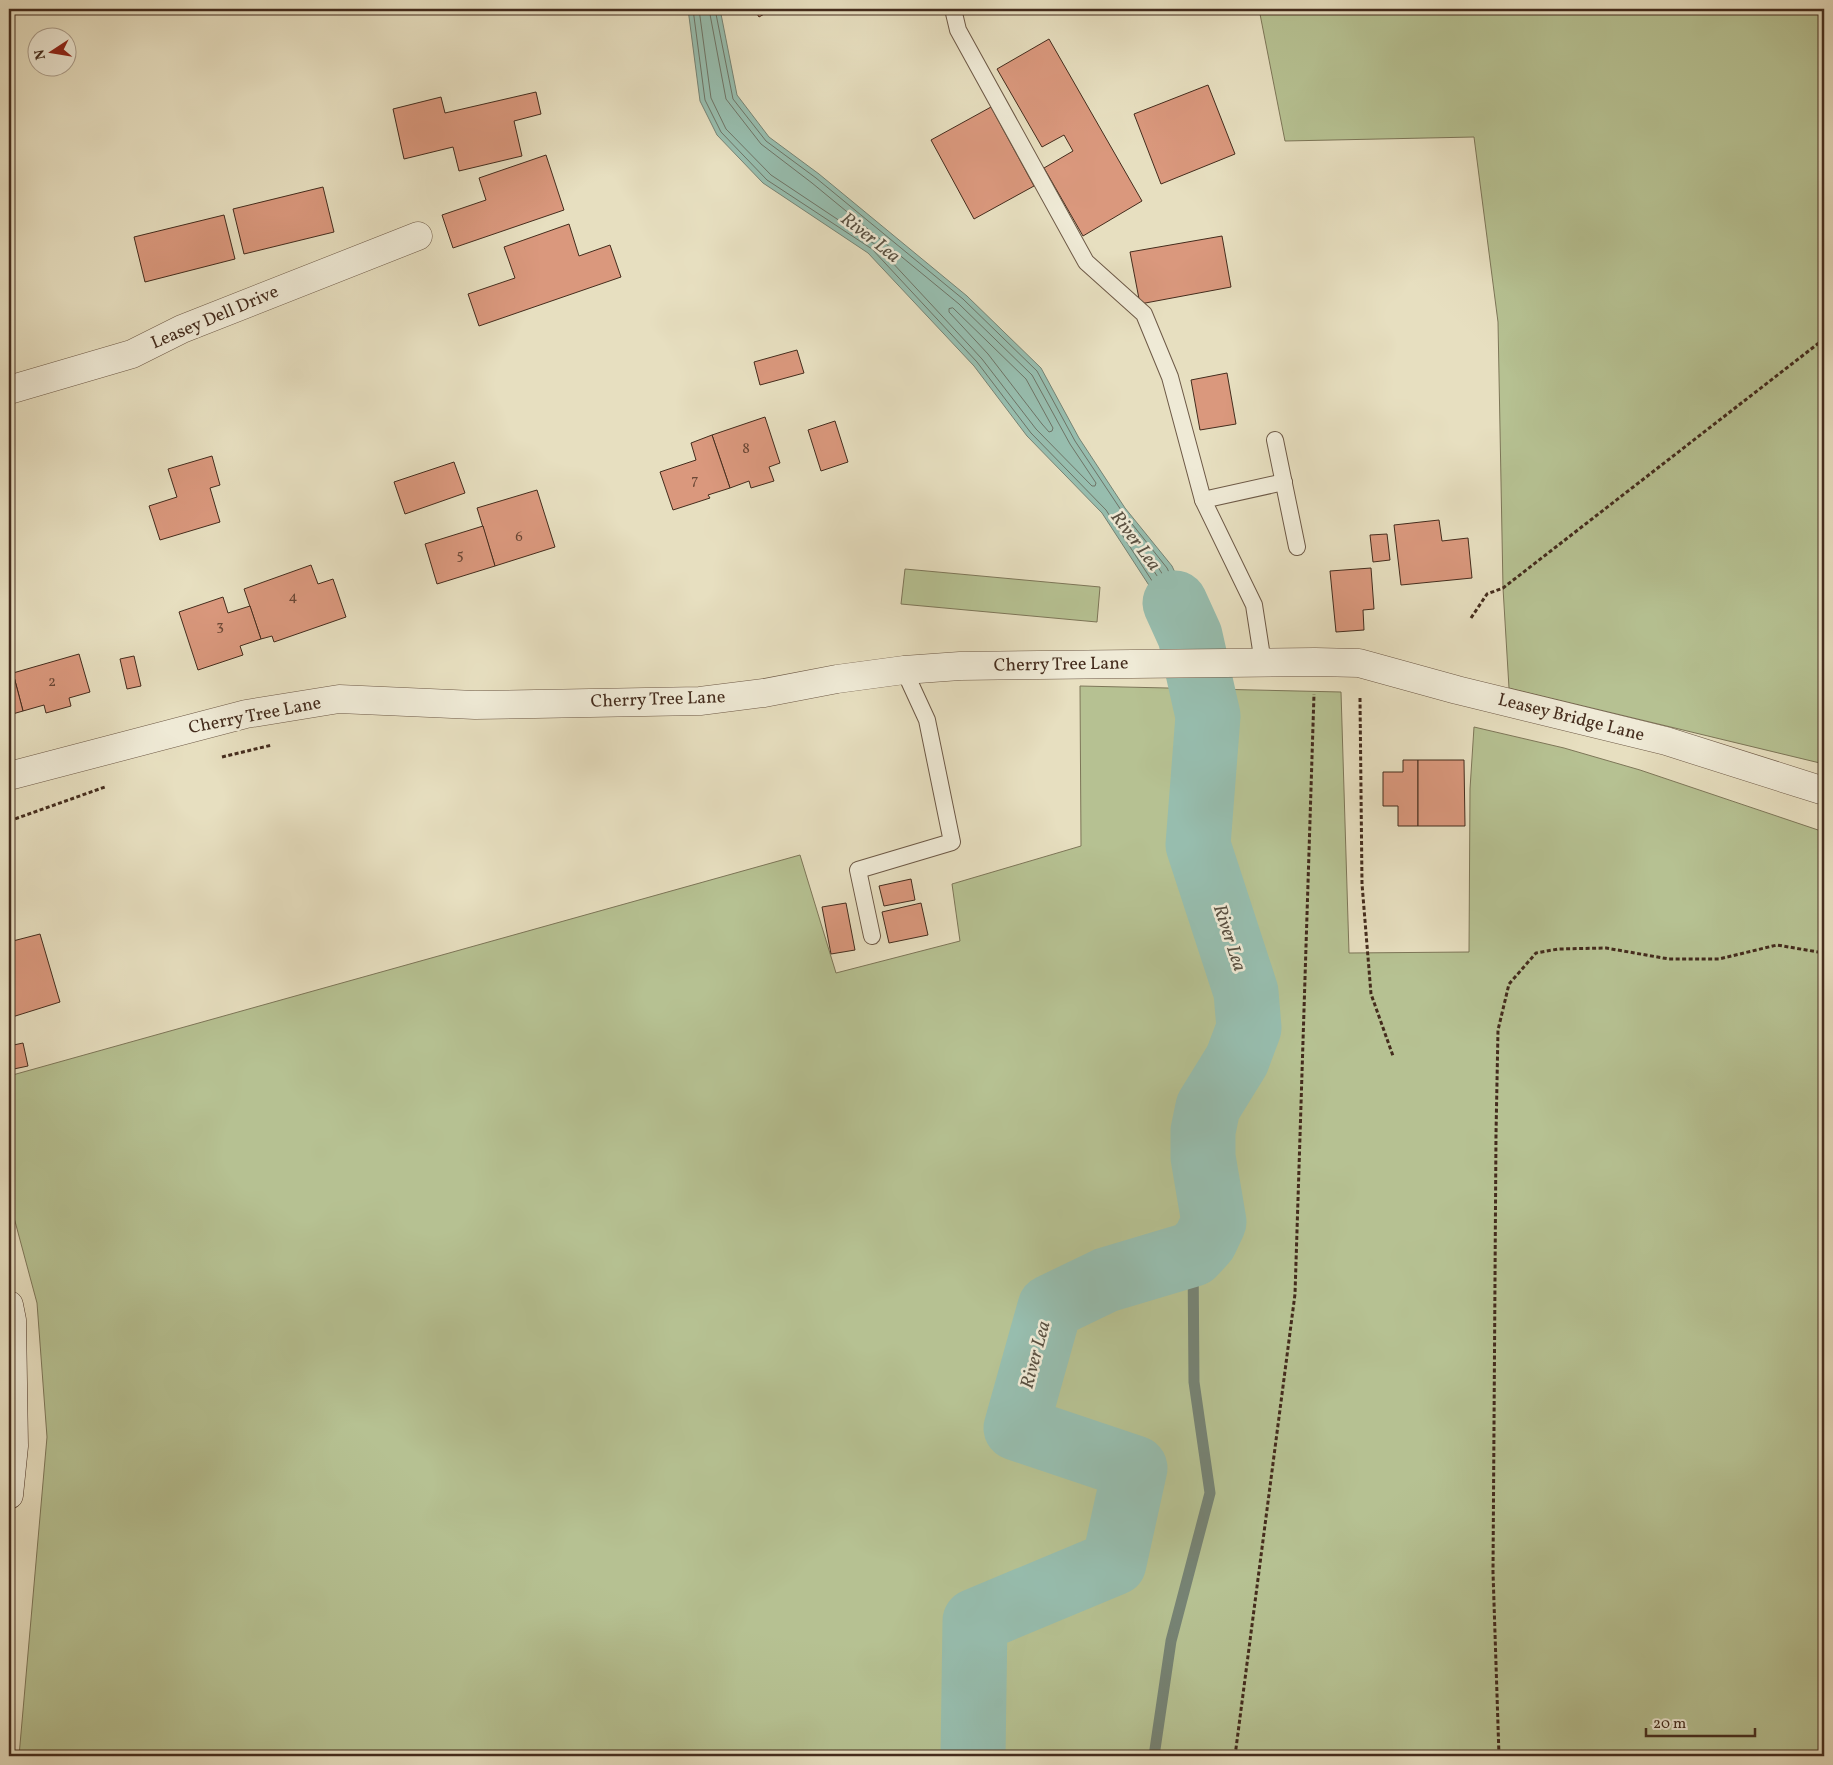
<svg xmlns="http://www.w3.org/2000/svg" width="1833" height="1765" viewBox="0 0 1833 1765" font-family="Vollkorn,serif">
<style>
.green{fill:#b6c192;stroke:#7d7658}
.water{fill:#97bdae;stroke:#768374}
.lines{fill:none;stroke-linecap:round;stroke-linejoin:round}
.shore{stroke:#6e7466;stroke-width:1}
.stream{stroke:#768374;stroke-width:11}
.river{stroke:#97bdae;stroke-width:65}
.building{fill:#da987d;stroke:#442c1d}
.lane-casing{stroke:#6d5946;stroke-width:18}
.street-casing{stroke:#6d5946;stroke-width:29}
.secondary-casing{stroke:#442c1d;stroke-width:29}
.path{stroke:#442c1d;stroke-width:3;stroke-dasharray:4 2.5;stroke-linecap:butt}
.lane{stroke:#efead6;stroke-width:16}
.street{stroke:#efead6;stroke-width:28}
.secondary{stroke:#efead6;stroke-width:28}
.labels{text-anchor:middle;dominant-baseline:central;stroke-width:5;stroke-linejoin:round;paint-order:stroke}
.number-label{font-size:15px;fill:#6a4735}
.street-label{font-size:18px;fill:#442c1d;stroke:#efead6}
.water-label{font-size:19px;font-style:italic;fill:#595041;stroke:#efead6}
</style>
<rect width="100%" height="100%" fill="#e7dfc0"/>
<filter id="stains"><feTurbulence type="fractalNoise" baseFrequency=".004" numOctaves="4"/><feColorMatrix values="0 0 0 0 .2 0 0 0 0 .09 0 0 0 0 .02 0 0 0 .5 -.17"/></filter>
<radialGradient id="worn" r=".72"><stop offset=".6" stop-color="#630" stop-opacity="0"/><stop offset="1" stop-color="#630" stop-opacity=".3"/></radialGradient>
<g class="green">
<polygon points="1259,9 1824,9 1824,764 1509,688 1503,588 1498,322 1474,137 1285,141"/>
<polygon points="905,569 1100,587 1097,622 901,604"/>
<polygon points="1080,686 1341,692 1349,953 1469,952 1470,789 1474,727 1564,748 1640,770 1824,832 1824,1756 19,1756 47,1437 37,1303 9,1199 9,1076 800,855 836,973 960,941 952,884 1081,846"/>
</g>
<polygon class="water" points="688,9 720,9 737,95 769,137 819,174 967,296 1041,368 1079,438 1125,508 1172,566 1202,631 1217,689 1190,688 1154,593 1102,513 1027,436 974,366 868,253 763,183 717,135 700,101"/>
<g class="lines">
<g class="shore">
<polyline points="693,9 705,100 721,132 767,180 872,249 977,362 1031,433 1106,510 1158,590 1181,649"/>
<polyline points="699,9 711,98 726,129 771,175 876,245 982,359 1036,429 1092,486 1095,486 1096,483 1070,444 1032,375 959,304 812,183 761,144 726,99 709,9"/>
<polyline points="715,9 733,99 766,141 816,178 963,299 1037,371 1075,441 1121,510 1167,568 1197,632 1202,648"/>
<polygon points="953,308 1026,379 1053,428 1052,431 1049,432 1042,424 988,354 949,312 949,309"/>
<path d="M1187,648l-22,-60 -19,-29 1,-4 3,1c18,23 38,63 45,92"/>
</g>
<polyline class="stream" points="1154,1756 1171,1641 1210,1493 1194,1382 1193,1254"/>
<polyline class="river" points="973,1756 975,1621 1114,1563 1135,1468 1016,1428 1050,1307 1106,1280 1193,1254 1205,1241 1214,1222 1203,1157 1203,1131 1208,1107 1237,1060 1249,1028 1246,992 1198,845 1208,716 1190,636 1175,603"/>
</g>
<g class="building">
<polygon points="754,9 773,9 759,17"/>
<polygon points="1049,39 1142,201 1083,236 1044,168 1073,151 1064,135 1042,147 997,69"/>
<polygon points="1208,85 1235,154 1161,184 1134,114"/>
<polygon points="536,92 541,114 514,121 522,156 459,171 453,147 404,159 393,109 441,97 445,113"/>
<polygon points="991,107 1034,186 974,219 931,140"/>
<polygon points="546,155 564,210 453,248 442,215 486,200 479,178"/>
<polygon points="323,187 334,232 244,254 233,209"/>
<polygon points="224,215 235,259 145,282 134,237"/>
<polygon points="569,224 579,256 610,245 621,277 479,326 468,294 515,278 504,247"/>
<polygon points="1222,236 1231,287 1140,304 1130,252"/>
<polygon points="797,350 804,373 760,385 754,362"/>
<polygon points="1227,373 1236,424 1200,430 1191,380"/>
<polygon points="765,417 780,463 769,467 774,481 751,488 749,481 730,488 712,435"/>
<polygon points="835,421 848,462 821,471 808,430"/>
<polygon points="712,435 730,488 708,495 710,498 673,510 660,472 696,460 691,443"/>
<polygon points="212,456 220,485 210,488 220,522 160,540 149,506 177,497 168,469"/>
<polygon points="454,462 465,493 405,514 394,482"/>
<polygon points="537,490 555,547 495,566 477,508"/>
<polygon points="1439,520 1442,541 1468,538 1472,578 1401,585 1394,525"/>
<polygon points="483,526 495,566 437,584 425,544"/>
<polygon points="1387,534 1390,560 1373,562 1370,535"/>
<polygon points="311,565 318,584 333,579 346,617 274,642 272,636 261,639 244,589"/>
<polygon points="1371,568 1374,609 1363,610 1364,630 1336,632 1330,571"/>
<polygon points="223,597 228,613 250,606 261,639 240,646 243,655 198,670 179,612"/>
<polygon points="79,654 90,692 69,698 71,706 46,713 44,705 23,711 13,673"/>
<polygon points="134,656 141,686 127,689 120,659"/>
<polygon points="13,673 23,711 9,715 9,674"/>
<polygon points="1403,760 1418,760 1418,826 1398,826 1398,806 1383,806 1383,772 1403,772"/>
<polygon points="1418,760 1464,760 1465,826 1418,826"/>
<polygon points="911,879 915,900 884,906 879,886"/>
<polygon points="846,903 855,950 831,954 822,907"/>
<polygon points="921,903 928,935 889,943 882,912"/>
<polygon points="40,934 60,1002 9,1018 9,942"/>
<polygon points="23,1043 28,1066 9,1070 9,1046"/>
</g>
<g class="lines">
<defs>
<g id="lane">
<polyline points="953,9 958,30 1086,262 1144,314 1170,377 1203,500 1254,605 1263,663"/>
<polyline points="1275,440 1297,547"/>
<polyline points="1203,500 1284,482"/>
<polyline points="872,936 858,870 952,842 927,720 904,670"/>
</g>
<g id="street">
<polyline points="9,390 132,354 182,329 418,236"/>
<polyline points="9,776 246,714 339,699 475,705 700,701 764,693 837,679 904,670 960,666 1315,662 1359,663 1457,690 1666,741 1824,791"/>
</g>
<polyline id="secondary" points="9,1305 12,1320 14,1446 9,1495"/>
</defs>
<use href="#lane" class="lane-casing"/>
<use href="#street" class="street-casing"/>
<use href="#secondary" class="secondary-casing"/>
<g class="path">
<polyline points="1471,618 1487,594 1503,588 1824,339"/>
<polyline points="1360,698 1362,884 1371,994 1393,1056"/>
<polyline points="222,757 272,745"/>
<polyline points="9,821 105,787"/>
<polyline points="1235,1756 1295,1294 1314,694"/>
<polyline points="1499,1756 1493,1572 1496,1134 1498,1030 1509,984 1536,953 1558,949 1606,948 1669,959 1719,959 1777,945 1824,953"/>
</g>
<use href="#lane" class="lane"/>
<use href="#street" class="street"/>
<use href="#secondary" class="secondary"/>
</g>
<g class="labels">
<g class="number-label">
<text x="746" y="449">8</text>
<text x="695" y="480">7</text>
<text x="519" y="537">6</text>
<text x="460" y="555">5</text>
<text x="293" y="597">4</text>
<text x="220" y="626">3</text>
<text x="52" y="682">2</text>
</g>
<g class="street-label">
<text transform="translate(215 318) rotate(-23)">Leasey Dell Drive</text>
<text transform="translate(1061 665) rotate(-1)">Cherry Tree Lane</text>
<text transform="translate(658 700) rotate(-2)">Cherry Tree Lane</text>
<text transform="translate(255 716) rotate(-11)">Cherry Tree Lane</text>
<text transform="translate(1571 718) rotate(14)">Leasey Bridge Lane</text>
</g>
<g class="water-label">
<text transform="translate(870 238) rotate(38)">River Lea</text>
<text transform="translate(1135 541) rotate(53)">River Lea</text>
<text transform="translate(1229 938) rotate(72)">River Lea</text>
<text transform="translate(1036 1355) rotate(-75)">River Lea</text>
</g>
</g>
<rect width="1833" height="1765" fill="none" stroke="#e7dfc0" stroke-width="30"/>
<rect x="10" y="10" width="1813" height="1745" fill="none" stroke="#442c1d" stroke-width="2.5"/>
<rect x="15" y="15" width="1803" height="1735" fill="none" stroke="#442c1d"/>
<g transform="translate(52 52) rotate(258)"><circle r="24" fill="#efead6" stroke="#ab9e8c"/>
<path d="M0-4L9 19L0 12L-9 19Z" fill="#8f2418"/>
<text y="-8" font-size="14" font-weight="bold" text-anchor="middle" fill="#442c1d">N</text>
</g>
<path d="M1646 1728v8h109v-8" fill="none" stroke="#442c1d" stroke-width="2.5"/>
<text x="1653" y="1728" font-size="15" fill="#442c1d" stroke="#efead6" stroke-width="4" paint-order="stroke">20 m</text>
<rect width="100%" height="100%" filter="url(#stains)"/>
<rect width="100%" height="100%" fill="url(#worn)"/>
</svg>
